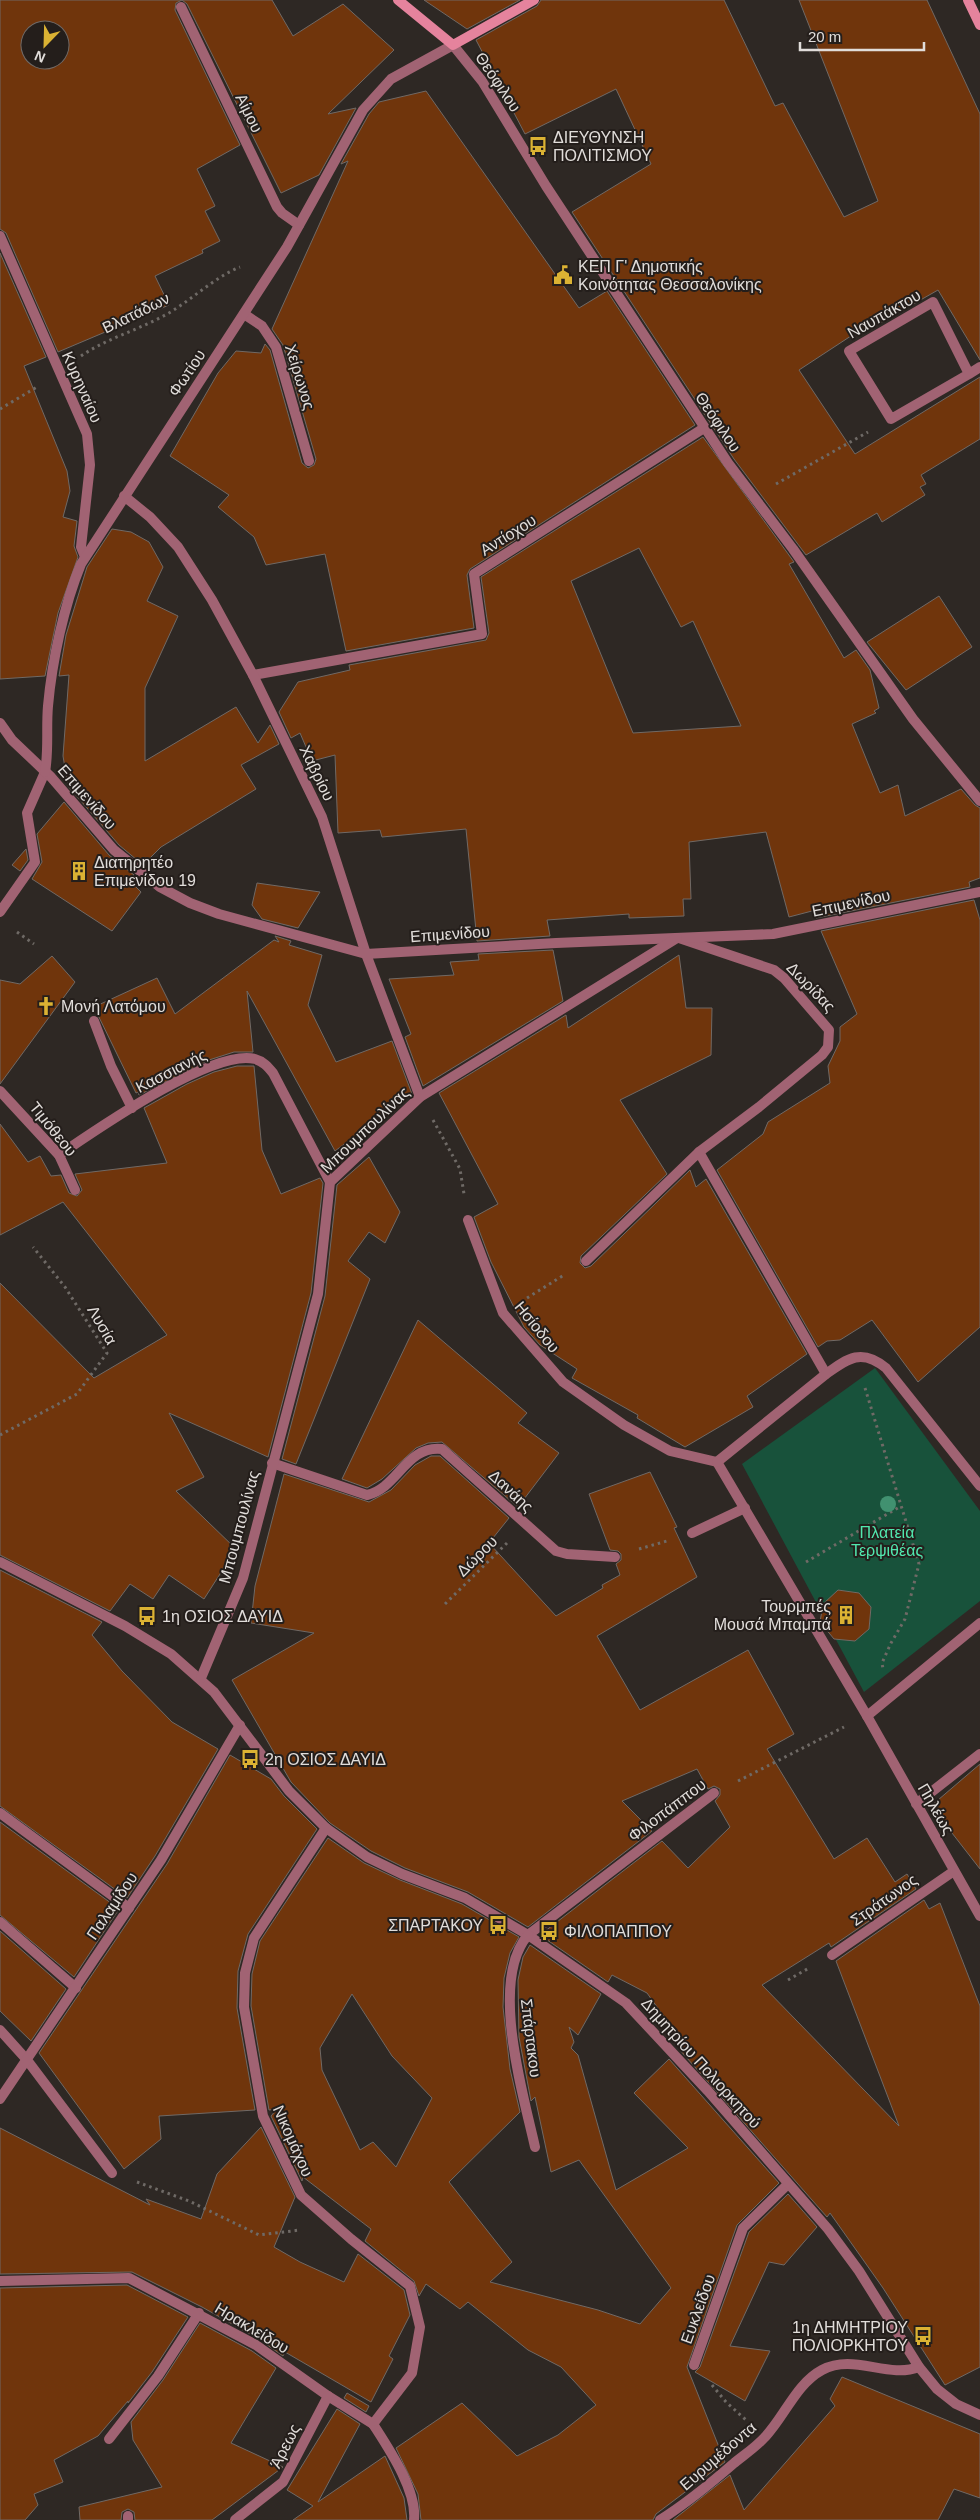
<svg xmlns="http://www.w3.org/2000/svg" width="980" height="2520" font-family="Helvetica,sans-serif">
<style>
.green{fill:#18523b}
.building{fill:#70350c;stroke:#706965;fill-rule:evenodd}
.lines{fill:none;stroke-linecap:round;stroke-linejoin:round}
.path{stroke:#6f6a66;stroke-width:3;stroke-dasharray:2.5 4;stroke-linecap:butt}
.service{stroke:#a16373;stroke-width:10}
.pedestrian{stroke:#a16373;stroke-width:10}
.minor{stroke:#a16373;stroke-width:10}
.secondary{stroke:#e5839d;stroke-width:10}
.tree{fill:#419170}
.labels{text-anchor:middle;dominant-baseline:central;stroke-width:4;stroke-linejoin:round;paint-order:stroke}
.street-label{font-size:16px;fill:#e1ddda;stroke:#241e1b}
.poi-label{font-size:16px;fill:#e1ddda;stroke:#241e1b;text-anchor:start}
.park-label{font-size:16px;fill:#51e7ae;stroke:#241e1b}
</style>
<rect width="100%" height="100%" fill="#2e2824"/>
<path class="green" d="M875,1368L980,1511V1601L864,1692L742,1464Z"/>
<g class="building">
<path d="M0,0H272L293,36L343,4L394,50L328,114L356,108L319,175L281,193L187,4L182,0L176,3L175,10L240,145L197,169L215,206L205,211L220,241L202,250L203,253L155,276L169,305L58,352L6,233L0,229ZM30,30H60V60H30Z"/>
<path d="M424,0H520L467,29Z"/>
<path d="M541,0H724L775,106L783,103L844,217L878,201L799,0H927L980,114V360L938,290L859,335L857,332L799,370L855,454L980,377V439L921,475L926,484L920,487L925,495L882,522L877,513L806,555L734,459L572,212L651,164L616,89L525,134L476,40L537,6Z"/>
<path d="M426,91L579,308L607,291L695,425L470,569L467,575L474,628L346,651L325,554L266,565L254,537L218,507L229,495L170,456L218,373L236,351L261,353L265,344L270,350L302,463L308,468L314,465L316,459L283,345L272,329L348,161L341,164L369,114L379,102Z"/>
<path d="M0,253L46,357L24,366L67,471L70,491L63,517L77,521L74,546L78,557L58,613L45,676L0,679Z"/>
<path d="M703,437L794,562L789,564L844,658L856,650L870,670L879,708L874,711L876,713L852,724L880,793L898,785L905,816L961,789L975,805L980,808V878L969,882L970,887L816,918L812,911L789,917L766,832L689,842L691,899H683L684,916L629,918V914L547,920L550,936L477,941L466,829L382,837L380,830L338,833L335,755L312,761L300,733L291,738L279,712L298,682L350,670L349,665L486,640L489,633L481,577ZM639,548L681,627L693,621L741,726L633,733L571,581Z"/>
<path d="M112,529L131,532L149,542L163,567L147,601L178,616L145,688V761L236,707L258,743L270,725L279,744L241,765L256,789L161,847L143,865L119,845L68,786L63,756L69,675L59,676L66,635L87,567Z"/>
<path d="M939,596L972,647L906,690L867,642Z"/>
<path d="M64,802L109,855L134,875L129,880L141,892L112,931L32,879L42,862L37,834Z"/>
<path d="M26,849L28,860L20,871L12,865Z"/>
<path d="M257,883L320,892L298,928L262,919L252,905Z"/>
<path d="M974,900L980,920V1327L918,1382L872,1320L840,1340L827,1341L818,1347L717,1170L763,1134L768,1122L830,1083L828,1066L840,1041V1027L857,1014L821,931Z"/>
<path d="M275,936L291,941L289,945L322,955L308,1005L336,1062L392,1041L412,1094L335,1151L247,991L253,1052H234L209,1060L139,1095L138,1092L136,1093L94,1007L157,978L175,1014L274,940L279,942Z"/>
<path d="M553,950L563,1001L423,1086L405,1037L411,1034L389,979L454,975L450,962L479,960L478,954Z"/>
<path d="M679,955L686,1008H712L711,1055L620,1100L667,1174L581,1256L580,1263L585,1268L591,1266L690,1170L696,1187L706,1179L807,1354L747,1396L753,1407L685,1447L637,1418L638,1415L572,1378L577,1369L540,1345L524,1327L491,1262L474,1217L498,1204L439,1093L566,1015L568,1028Z"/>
<path d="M52,956L75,982L0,1084V980L20,984Z"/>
<path d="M237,1066H254L262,1150L281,1194L320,1178L323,1183L311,1293L268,1457L169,1413L204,1477L176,1491L236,1549L204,1599L169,1575L153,1599L130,1584L110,1611L0,1555V1283L94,1378L167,1335L63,1202L0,1235V1124L28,1162L40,1156L51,1176L61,1175L69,1193L77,1196L82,1190L75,1174L167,1163L144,1108L187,1084L214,1072Z"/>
<path d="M369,1157L400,1212L385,1243L369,1232L348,1261L370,1279L296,1464L282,1459L325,1296L337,1185Z"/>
<path d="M418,1320L527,1413L518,1423L559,1453L518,1507L442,1442L428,1443L416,1448L382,1479L367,1488L342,1479Z"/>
<path d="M431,1456H440L509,1518L489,1543L556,1616L603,1588L602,1585L620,1575L616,1564L621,1560V1554L618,1551L610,1550L589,1494L650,1472L677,1527L674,1528L697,1577L597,1636L640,1710L748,1650L794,1734L767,1749L834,1859L867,1838L895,1882L907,1874L916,1889L831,1947L829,1943L762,1985L899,2126L836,1961L924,1900L929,1909L940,1903L980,2006V2367L945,2385L883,2288L830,2213L827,2217L679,2049L684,2045L647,1993L612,1975L608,1982L540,1935L662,1841L688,1868L730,1827L715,1801L720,1795V1789L714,1786L708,1789L697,1769L622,1801L652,1831L528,1927L468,1892L405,1868L371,1851L330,1823L291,1782L232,1680L314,1633L251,1623L255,1586L284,1474L369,1502L391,1490L415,1465Z"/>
<path d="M0,1570L102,1622L92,1635L122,1671L172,1722L218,1749L155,1856L127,1898L0,1806Z"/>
<path d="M838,1590L859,1593L871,1607L869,1629L855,1641L834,1639L820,1622L823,1604Z"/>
<path d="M230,1755L271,1779L284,1796L317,1829L248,1934L238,1971L237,2008L255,2110L159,2116L161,2139L124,2169L39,2053L167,1864Z"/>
<path d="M980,1764V1869L931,1806Z"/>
<path d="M0,1822L119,1909L74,1977L0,1915Z"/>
<path d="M328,1838L364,1863L400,1880L462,1904L519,1937L510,1953L504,1978L503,2007L510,2069L520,2112L449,2182L512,2262L490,2282L598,2310L640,2324L671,2288L579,2160L551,2172L535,2097L531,2101L519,2037L518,1980L523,1957L530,1945L601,1994L578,2035L569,2027L574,2042L571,2048L578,2055L616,2190L688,2148L634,2093L669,2059L779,2183L737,2225L687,2367L725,2462L656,2514L653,2520H421L418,2494L396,2448L462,2403L517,2456L558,2435L596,2405L561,2367L528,2350L468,2302L460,2309L426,2284L419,2296L414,2281L365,2241L371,2229L303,2177L302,2181L271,2116L277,2109L269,2110L251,2006L252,1974L260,1941ZM352,1994L392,2056L432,2098L396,2167L373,2142L360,2150L322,2070L320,2048Z"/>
<path d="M0,1931L66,1989L31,2041L0,2011Z"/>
<path d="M261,2127L295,2197L274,2247L300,2262L344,2282L358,2254L404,2290L410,2315L389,2356L393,2359L371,2402L285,2352L283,2356L259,2339L202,2307L132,2272L0,2274V2128L150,2205L146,2199L201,2219L217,2174Z"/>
<path d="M788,2194L817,2227L784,2265L769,2262L730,2346L770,2351L745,2401L695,2372L700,2367L749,2232Z"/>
<path d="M127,2285L188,2317L152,2372L128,2403V2401L98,2436L54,2460L63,2482L34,2494L38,2505L25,2520H0V2288Z"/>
<path d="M200,2323L252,2351L276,2368L231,2443L283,2467L212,2520H135L134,2512L128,2509L122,2512L121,2520H80L79,2507L162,2487L133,2440L131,2422L163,2380Z"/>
<path d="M842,2377L980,2434V2498L954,2489L938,2520H673L730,2475L744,2510L835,2406L830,2399Z"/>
<path d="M347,2393L369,2406L366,2412L344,2398Z"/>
<path d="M337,2409L360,2424L318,2502L385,2456L404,2498L407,2520H293L313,2506L287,2490Z"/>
</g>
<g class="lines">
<g class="path">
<path d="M81,356C107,338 139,330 167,314C192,300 213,278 240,267"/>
<path d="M0,409L37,387"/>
<path d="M776,484L868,432"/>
<path d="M17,932L34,944"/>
<path d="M433,1120L460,1169L464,1194"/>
<path d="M527,1298L564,1275"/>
<path d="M865,1388L919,1564L905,1619L891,1643L882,1663L883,1669"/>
<path d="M0,1435L77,1394L107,1353L65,1287L33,1247"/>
<path d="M639,1549L667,1541"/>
<path d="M806,1562L901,1506"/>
<path d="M445,1604L507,1543"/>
<path d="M738,1781L844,1727"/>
<path d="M788,1980L809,1968"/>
<path d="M137,2182L189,2201L259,2235L300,2230"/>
<path d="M712,2385L726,2402L746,2420"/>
</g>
<g class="service">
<path d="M181,7L277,207L282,213L299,225"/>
<path d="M244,314L262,326L276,347L309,461"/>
<path d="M253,675L482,634L474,574L704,428"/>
<path d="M679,938L774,970L784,978L829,1030L828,1047L822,1055L759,1107L699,1152"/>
<path d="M94,1021L111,1066L132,1108"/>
<path d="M0,1091L59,1155L75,1190"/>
<path d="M59,1155C96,1130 213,1048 255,1059C263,1061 268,1067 273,1073L330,1182"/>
<path d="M272,1463L367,1495C398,1488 406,1445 442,1449L556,1551L567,1554L615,1557"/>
<path d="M528,1935L714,1793"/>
<path d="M0,2030L27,2060L112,2173"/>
<path d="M694,2365L743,2228L788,2184"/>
<path d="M109,2439L158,2376L199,2313"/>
</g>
<g class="pedestrian">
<path d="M969,374L933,302L849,351L891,419L969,374L980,367"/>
<path d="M0,912L35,862L27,813L45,772"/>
<path d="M692,1533L745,1508"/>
<path d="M916,1804L980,1754"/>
<path d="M832,1955L954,1871"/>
<path d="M373,2424C389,2449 417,2490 414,2520"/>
</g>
<g class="minor">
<path d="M0,236L87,434L90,465L81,547L85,557"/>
<path d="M124,496L150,517L178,547L212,600L253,675L322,817L366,954L420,1097"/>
<path d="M0,723L12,740L51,777L114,850L160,887L190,903L219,914L366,954L556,943L773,934L980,892"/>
<path d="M45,772C49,750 46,728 48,706C52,661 64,605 81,564L287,247L363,110L391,79L453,45L482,81L546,186L728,463L793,549L913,719L980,801"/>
<path d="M468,1220L503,1313L563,1382L624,1425L670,1451L717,1462"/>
<path d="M586,1261L699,1152L826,1374"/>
<path d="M717,1462L867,1716L980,1916"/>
<path d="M717,1462L826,1374C848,1358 862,1348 886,1368L980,1486"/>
<path d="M0,1562L125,1626L171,1654L214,1692L289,1791L326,1828L367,1857L402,1874L465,1898L528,1935L626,2003L708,2091L828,2229L859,2271L919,2367L937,2389L956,2404L980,2415"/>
<path d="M201,1678L243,1578L318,1294L330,1182L420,1097L677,938"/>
<path d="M867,1716L980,1623"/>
<path d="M0,1813L129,1908"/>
<path d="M0,1922L76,1988"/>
<path d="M528,1935C489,1980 523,2093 535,2147"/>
<path d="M0,2099L161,1860L240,1725"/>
<path d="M0,2281L129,2278L256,2345L328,2396L373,2424L412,2373L420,2327L410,2286L351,2239L301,2195L263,2116L244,2007L245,1973L254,1938L326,1828"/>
<path d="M128,2516V2520"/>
<path d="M235,2520L283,2482L328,2396"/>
<path d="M660,2520C687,2503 710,2484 733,2464C744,2455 756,2447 765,2437C785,2416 796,2384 822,2370C854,2353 887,2379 919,2367"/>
</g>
<g class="secondary">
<path d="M398,0L453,45L534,0"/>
<path d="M968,0L980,25"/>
</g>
</g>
<circle class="tree" cx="888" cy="1504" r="8"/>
<defs>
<g id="bus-bare" transform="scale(1.5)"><path d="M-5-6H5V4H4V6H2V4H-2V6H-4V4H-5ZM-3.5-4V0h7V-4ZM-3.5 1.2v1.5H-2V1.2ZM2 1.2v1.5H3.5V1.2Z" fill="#dbb233" stroke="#241e1b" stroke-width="2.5" paint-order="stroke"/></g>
<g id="civic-bare" transform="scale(1.5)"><path d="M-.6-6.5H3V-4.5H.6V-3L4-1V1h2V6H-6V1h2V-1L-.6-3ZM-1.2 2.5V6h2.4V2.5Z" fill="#dbb233" stroke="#241e1b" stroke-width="2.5" paint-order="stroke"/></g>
<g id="building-bare" transform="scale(1.5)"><path d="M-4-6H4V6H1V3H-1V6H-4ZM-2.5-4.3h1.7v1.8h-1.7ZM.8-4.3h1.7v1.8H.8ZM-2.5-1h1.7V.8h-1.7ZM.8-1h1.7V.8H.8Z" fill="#dbb233" stroke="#241e1b" stroke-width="2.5" paint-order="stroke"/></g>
<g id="church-bare" transform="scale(1.5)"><path d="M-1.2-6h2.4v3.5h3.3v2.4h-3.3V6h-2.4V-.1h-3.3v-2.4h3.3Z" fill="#dbb233" stroke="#241e1b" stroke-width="2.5" paint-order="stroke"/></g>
</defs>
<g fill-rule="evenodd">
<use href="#bus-bare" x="538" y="146"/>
<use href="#civic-bare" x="563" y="275"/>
<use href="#building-bare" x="79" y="871"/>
<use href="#church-bare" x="46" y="1006"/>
<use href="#building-bare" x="846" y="1615"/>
<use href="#bus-bare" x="147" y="1616"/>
<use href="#bus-bare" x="250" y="1759"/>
<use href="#bus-bare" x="498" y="1925"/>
<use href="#bus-bare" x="549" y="1931"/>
<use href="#bus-bare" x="923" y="2336"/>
</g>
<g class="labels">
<g class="street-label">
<text transform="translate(498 82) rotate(56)">Θεόφιλου</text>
<text transform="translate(249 113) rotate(64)">Αίμου</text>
<text transform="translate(136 313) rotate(-26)">Βλατάδων</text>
<text transform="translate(884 314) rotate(-30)">Ναυπάκτου</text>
<text transform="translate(187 373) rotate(-56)">Φωτίου</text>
<text transform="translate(300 377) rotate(73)">Χείρωνος</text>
<text transform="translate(82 387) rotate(66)">Κυρηναίου</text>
<text transform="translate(718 422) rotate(56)">Θεόφιλου</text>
<text transform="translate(508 535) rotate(-32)">Αντίοχου</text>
<text transform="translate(317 773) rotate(64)">Χαβρίου</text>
<text transform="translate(87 797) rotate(49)">Επιμενίδου</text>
<text transform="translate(851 903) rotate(-12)">Επιμενίδου</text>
<text transform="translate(450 934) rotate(-4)">Επιμενίδου</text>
<text transform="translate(811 987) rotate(46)">Δωρίδας</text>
<text transform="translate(171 1071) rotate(-27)">Κασσιανής</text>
<text transform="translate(53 1129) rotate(51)">Τιμόθεου</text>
<text transform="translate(365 1130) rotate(-44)">Μπουμπουλίνας</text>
<text transform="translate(102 1325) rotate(60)">Λυσία</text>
<text transform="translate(537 1327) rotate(51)">Ησίοδου</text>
<text transform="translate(511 1491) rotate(43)">Δανάης</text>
<text transform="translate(239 1527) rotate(-75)">Μπουμπουλίνας</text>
<text transform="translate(477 1556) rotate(-45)">Δώρου</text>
<text transform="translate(936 1809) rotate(60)">Πηλέως</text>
<text transform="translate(667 1810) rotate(-37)">Φιλοπάππου</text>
<text transform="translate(884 1900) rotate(-35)">Στράτωνος</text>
<text transform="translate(112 1906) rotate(-56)">Παλαμίδου</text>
<text transform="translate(531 2038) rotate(83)">Σπάρτακου</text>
<text transform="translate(701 2063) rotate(48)">Δημητρίου Πολιορκητού</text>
<text transform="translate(293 2141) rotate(66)">Νικομάχου</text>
<text transform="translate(698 2309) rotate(-70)">Ευκλείδου</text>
<text transform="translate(252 2328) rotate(31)">Ηρακλείδου</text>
<text transform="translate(285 2446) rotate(-63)">Άρεως</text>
<text transform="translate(718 2456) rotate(-41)">Ευρυμέδοντα</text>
</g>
<g class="poi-label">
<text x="553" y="137">ΔΙΕΥΘΥΝΣΗ<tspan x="553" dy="18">ΠΟΛΙΤΙΣΜΟΥ</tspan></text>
<text x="578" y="266">ΚΕΠ Γ' Δημοτικής<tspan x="578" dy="18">Κοινότητας Θεσσαλονίκης</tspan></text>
<text x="94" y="862">Διατηρητέο<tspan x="94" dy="18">Επιμενίδου 19</tspan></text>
<text x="61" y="1006">Μονή Λατόμου</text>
<text x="831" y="1606" text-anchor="end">Τουρμπές<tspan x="831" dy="18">Μουσά Μπαμπά</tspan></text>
<text x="162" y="1616">1η ΟΣΙΟΣ ΔΑΥΙΔ</text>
<text x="265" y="1759">2η ΟΣΙΟΣ ΔΑΥΙΔ</text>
<text x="483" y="1925" text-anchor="end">ΣΠΑΡΤΑΚΟΥ</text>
<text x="564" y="1931">ΦΙΛΟΠΑΠΠΟΥ</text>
<text x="908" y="2327" text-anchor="end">1η ΔΗΜΗΤΡΙΟΥ<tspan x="908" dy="18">ΠΟΛΙΟΡΚΗΤΟΥ</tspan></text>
</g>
<g class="park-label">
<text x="887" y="1532">Πλατεία<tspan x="887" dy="18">Τερψιθέας</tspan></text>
</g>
</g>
<g transform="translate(45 45) rotate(203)"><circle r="24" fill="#241e1b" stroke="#706a67"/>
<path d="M0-4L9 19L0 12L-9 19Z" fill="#dbb233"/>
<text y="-8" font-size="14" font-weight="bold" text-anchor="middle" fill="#e1ddda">N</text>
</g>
<path d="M800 42v8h124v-8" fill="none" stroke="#e1ddda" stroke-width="2.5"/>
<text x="808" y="42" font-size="15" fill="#e1ddda" stroke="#241e1b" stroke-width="4" paint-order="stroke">20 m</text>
</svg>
